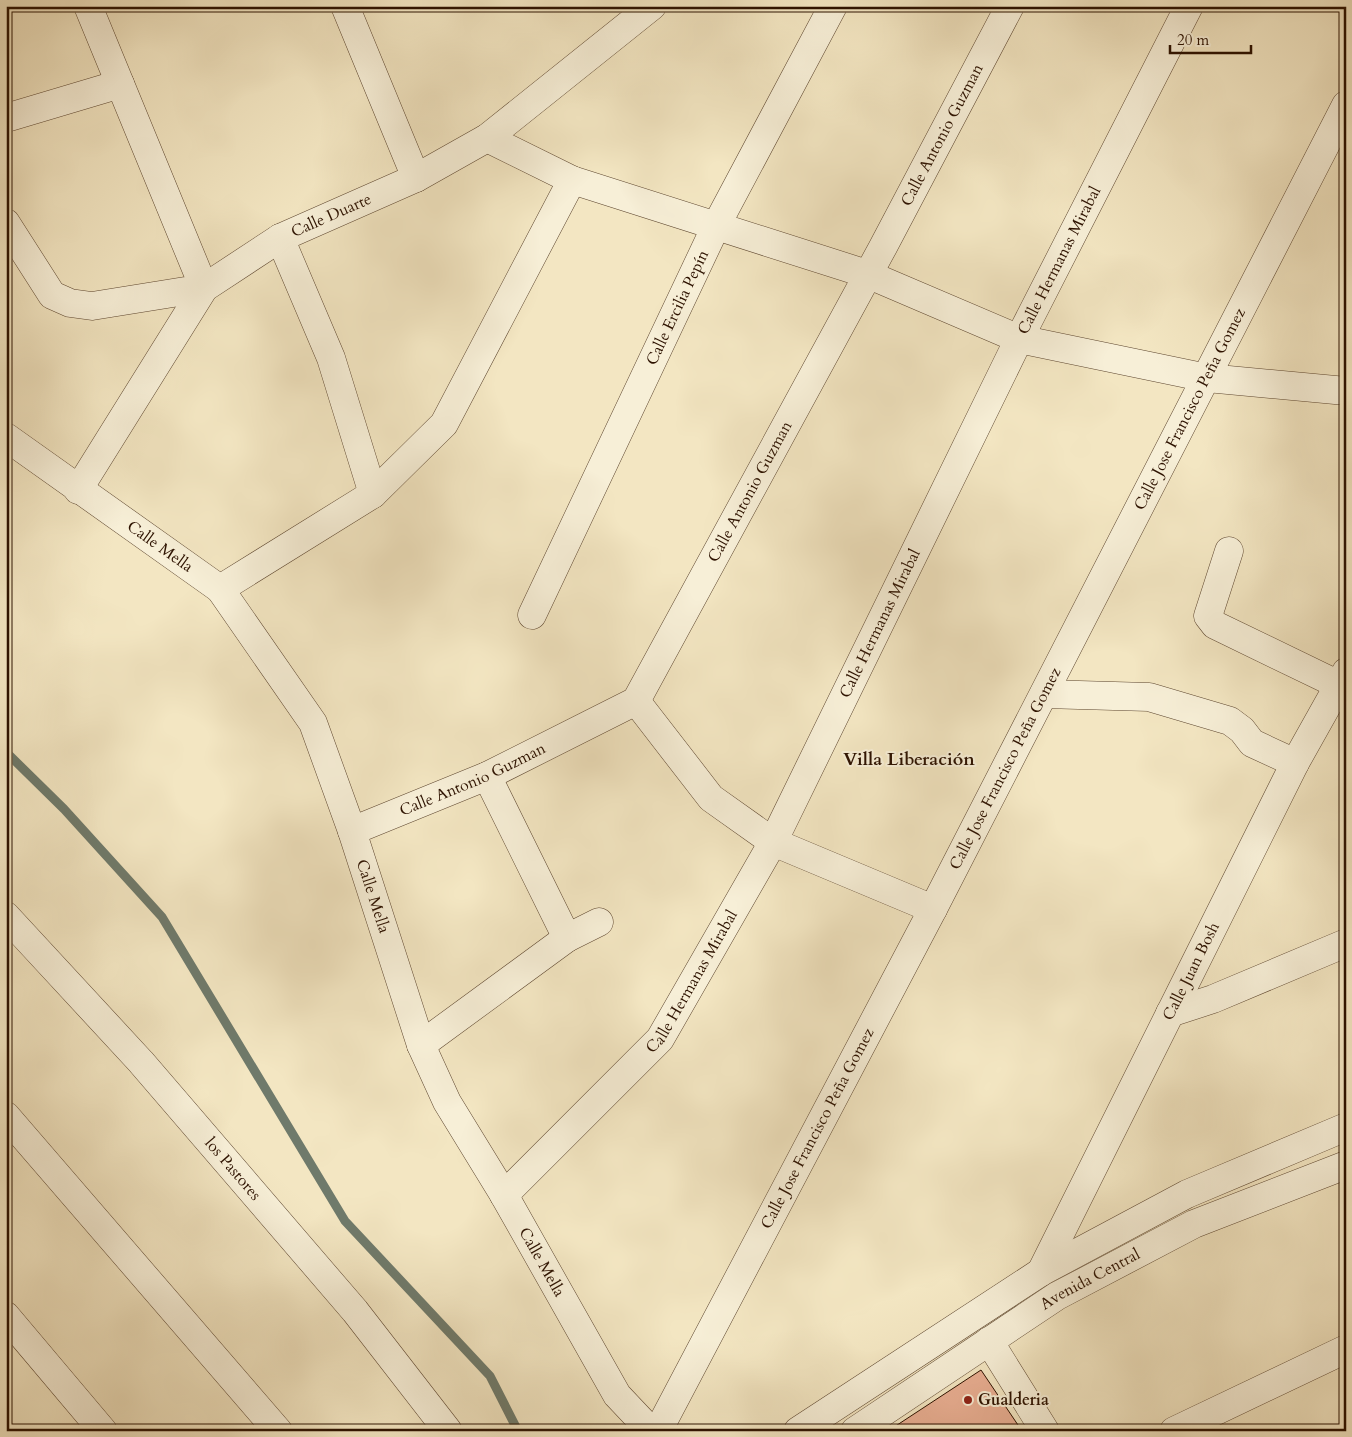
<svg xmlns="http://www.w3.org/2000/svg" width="1352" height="1437" font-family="Cardo,serif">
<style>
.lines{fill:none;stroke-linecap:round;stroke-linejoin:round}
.stream{stroke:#6f7a6b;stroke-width:9}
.building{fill:#e8ae92;stroke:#2d1200}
.street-casing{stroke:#5e4730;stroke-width:29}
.street{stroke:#f7efd7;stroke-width:28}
.poi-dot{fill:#8f2418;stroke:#f7efd7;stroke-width:2}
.labels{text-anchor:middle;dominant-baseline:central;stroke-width:4;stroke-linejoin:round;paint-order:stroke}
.street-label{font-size:16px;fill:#2d1200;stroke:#f7efd7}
.poi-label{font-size:16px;font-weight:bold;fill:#2d1200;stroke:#f7efd7;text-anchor:start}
.neighbourhood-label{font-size:18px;font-weight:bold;fill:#2d1200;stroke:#f7efd7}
</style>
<rect width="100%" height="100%" fill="#f3e6c2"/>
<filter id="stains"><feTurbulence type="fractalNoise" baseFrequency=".004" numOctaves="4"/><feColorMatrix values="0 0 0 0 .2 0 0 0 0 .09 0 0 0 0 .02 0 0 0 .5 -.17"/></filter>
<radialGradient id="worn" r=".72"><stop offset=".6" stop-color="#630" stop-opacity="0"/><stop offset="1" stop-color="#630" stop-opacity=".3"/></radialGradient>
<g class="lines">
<path class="stream" d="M6,752L64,809L162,917L345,1221L490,1376L518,1431"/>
</g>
<path class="building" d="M981,1370L1022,1431H888Z"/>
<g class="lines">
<g class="street-casing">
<g id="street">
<path d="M345,6L416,178"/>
<path d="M6,118L120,84"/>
<path d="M487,138L572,180L867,274L1019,339L1207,378L1346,391"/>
<path d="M6,223L52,295L70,303L92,306L204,288L88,6"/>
<path d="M280,238L331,358L373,494"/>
<path id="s1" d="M6,437L220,589L313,723L352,831L421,1045L447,1102L504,1195L617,1395L651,1431"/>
<path id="s2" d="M78,490L204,288L280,238L416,178L487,138L652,6"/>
<path d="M1229,551L1208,616L1215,625L1339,685"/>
<path d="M220,589L373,494L444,424L572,180"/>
<path id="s3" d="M532,615L716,226L833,6"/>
<path d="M1044,694L1149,697L1230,721L1242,730L1252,743L1295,763"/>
<path d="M636,701L711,798L773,842L933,909"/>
<path d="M487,776L567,938"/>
<path id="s4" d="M352,831L487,776L636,701L883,247L1010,6"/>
<path id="s5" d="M6,916L141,1062L355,1311L448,1431"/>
<path d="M1170,1013L1213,999L1346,943"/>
<path d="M421,1045L567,938L599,922"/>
<path d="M6,1116L278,1431"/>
<path id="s6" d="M504,1195L660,1039L773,842L1019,339L1189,6"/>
<path id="s7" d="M1041,1272L1295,763L1346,672"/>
<path d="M6,1316L103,1431"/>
<path d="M989,1341L1045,1431"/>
<path id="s8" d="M658,1431L933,909L1346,105"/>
<path d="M798,1431L1041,1272L1187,1194L1346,1127"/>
<path id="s9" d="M855,1431L1057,1296L1194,1224L1346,1165"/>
<path d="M1174,1431L1346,1349"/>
</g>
</g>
<use href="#street" class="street"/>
</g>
<circle class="poi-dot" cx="968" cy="1400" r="5"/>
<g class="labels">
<g class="street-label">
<text stroke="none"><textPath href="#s4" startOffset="956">Calle Antonio Guzman</textPath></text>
<text stroke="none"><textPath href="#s2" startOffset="385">Calle Duarte</textPath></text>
<text stroke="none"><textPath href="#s6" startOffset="1096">Calle Hermanas Mirabal</textPath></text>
<text stroke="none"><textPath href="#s3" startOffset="340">Calle Ercilia Pepín</textPath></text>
<text stroke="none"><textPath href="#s8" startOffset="1152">Calle Jose Francisco Peña Gomez</textPath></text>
<text stroke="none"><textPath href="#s4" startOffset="551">Calle Antonio Guzman</textPath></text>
<text stroke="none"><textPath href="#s1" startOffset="189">Calle Mella</textPath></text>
<text stroke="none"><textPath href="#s6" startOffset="691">Calle Hermanas Mirabal</textPath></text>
<text stroke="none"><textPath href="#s8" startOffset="748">Calle Jose Francisco Peña Gomez</textPath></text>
<text stroke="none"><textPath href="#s4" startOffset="131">Calle Antonio Guzman</textPath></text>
<text stroke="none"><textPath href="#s1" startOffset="609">Calle Mella</textPath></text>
<text stroke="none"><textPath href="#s7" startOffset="336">Calle Juan Bosh</textPath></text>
<text stroke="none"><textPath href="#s6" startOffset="286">Calle Hermanas Mirabal</textPath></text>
<text stroke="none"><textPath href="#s8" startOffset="342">Calle Jose Francisco Peña Gomez</textPath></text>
<text stroke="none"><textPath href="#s5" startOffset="340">los Pastores</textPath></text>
<text stroke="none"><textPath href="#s1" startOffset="1014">Calle Mella</textPath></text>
<text stroke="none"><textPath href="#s9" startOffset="280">Avenida Central</textPath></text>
</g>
<g class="poi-label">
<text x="978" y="1400">Gualderia</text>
</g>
<g class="neighbourhood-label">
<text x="909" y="759">Villa Liberación</text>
</g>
</g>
<rect width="1352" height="1437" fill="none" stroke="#f3e6c2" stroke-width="25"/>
<rect x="8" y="8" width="1337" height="1422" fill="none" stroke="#2d1200" stroke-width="2.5"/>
<rect x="12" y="12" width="1327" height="1412" fill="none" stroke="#2d1200"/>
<path d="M1170 45v8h81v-8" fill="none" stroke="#2d1200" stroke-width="2.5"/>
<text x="1177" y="45" font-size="15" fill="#2d1200" stroke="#f7efd7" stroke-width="4" paint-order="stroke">20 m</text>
<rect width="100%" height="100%" filter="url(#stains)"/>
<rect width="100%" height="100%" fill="url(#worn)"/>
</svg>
